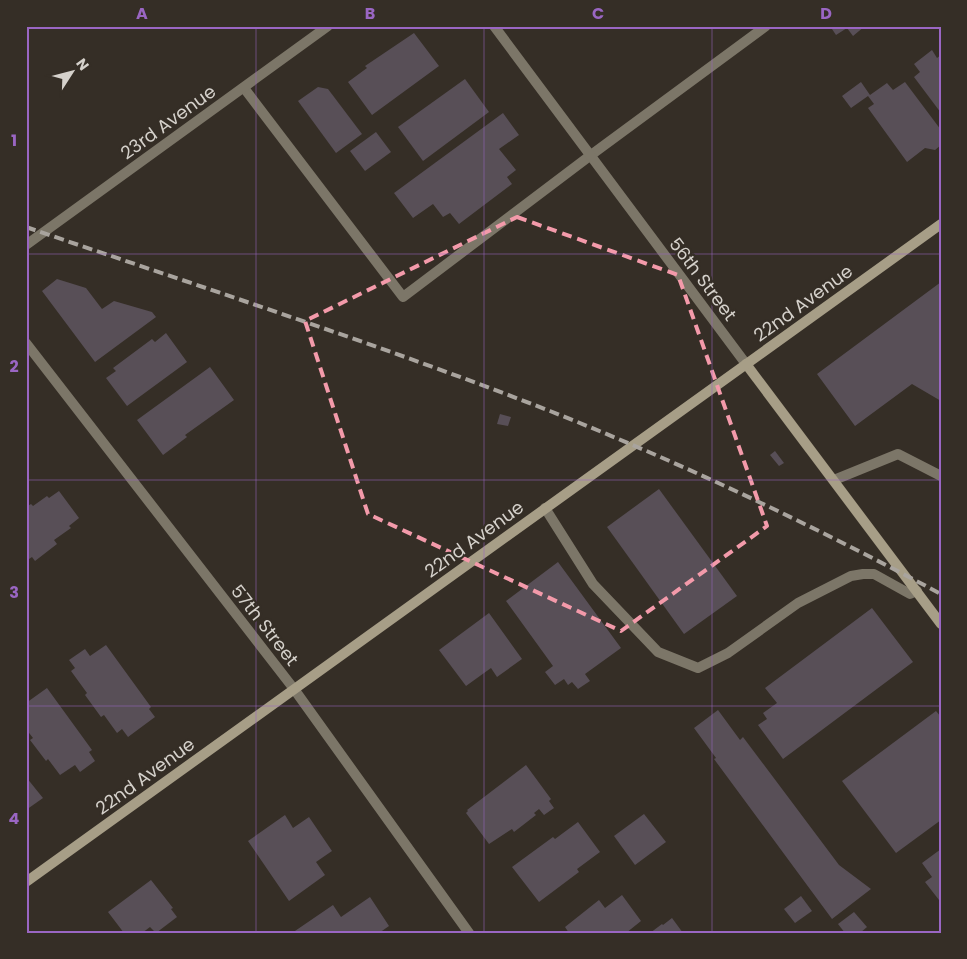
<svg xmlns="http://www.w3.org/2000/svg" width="967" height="959" font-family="Poppins,sans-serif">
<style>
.building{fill:#584f57}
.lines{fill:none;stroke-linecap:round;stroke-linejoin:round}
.lane{stroke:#7c7668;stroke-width:10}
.street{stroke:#7c7668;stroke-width:10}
.secondary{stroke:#a79e87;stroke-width:10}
.rail{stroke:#a9a49e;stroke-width:4;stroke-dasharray:10 5;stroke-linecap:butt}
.marked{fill:none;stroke:#f39aaa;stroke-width:4;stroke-dasharray:10 6;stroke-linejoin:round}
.grid{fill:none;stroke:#9a66c3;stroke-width:1;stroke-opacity:0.55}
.labels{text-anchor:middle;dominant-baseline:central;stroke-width:4.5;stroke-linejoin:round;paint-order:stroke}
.street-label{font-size:18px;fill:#d5d1cb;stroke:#352e26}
.neatline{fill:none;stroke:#9a66c3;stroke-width:2}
.grid-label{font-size:16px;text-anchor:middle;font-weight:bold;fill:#9a66c3}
</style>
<rect width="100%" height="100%" fill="#352e26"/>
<g class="building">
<path d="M830,26H865L853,36L847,28L836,35Z"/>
<path d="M414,33L439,66L372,115L348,82L367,68L365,66Z"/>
<path d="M932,50L937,58L941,55V113L914,77L920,72L914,64Z"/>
<path d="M465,79L489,112L423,161L398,127Z"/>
<path d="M861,82L870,95L887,83L893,90L905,82L941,130V145L935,150L925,148L907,162L868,108L874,104L868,96L851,108L842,96Z"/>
<path d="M318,87L328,89L362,134L336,153L298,101Z"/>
<path d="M503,113L519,135L499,149L516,170L507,177L512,184L459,224L450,213L443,217L433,204L413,218L394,193Z"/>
<path d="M376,132L391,152L365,171L350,151Z"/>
<path d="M57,279L86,288L102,309L114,301L152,312L156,317L95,362L42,291Z"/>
<path d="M941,282V401L912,384L855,426L817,374Z"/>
<path d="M166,333L187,362L127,406L106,378L116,371L113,368L152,339L155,342Z"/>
<path d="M210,367L234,400L185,435L187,437L163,455L137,420Z"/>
<path d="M500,414L511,417L508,426L497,424Z"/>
<path d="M775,451L784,463L779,466L770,455Z"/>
<path d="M659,489L737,596L684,634L607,527Z"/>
<path d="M59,491L79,518L69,526L71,528L54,540L57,544L35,561L32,557L26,561V507L31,504L33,506L47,496L49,498Z"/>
<path d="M558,562L621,648L585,674L590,681L578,689L572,682L568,685L564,679L555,685L545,672L553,666L506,601Z"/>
<path d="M872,608L913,662L783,759L758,725L767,719L763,713L777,703L765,688Z"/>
<path d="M489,613L522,659L497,677L491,668L466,686L439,650Z"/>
<path d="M106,645L151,707L149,709L155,717L128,737L122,729L117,733L104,715L101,717L85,695L87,693L71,671L75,668L69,660L85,649L90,656Z"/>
<path d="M47,688L92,750L89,752L95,761L80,772L75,765L60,775L48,759L46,761L30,740L33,738L26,729V703Z"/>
<path d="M718,710L740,740L743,737L839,865L871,889L832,919L714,759L716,758L694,728Z"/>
<path d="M936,711L941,717V820L896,853L842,781Z"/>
<path d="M526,765L551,799L549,801L554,808L544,815L539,809L534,813L536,815L514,832L512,829L489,844L466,813L468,811L467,810Z"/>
<path d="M26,777L43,798L26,810Z"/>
<path d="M644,814L666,842L635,865L614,836Z"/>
<path d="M285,815L293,828L309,817L332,851L316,862L325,875L289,901L248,841Z"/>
<path d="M578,822L600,852L577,869L579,872L539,902L512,867L553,837L555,839Z"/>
<path d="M941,849V899L939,900L925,882L932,877L922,863Z"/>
<path d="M151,880L173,908L171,909L177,917L156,933L150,927L142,933H124L108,912Z"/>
<path d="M622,895L641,921L626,933H569L565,927L599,900L605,908Z"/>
<path d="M801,896L812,911L795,923L784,909Z"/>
<path d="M370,897L389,926L379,933H292L333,905L341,917Z"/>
<path d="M854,912L867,927L860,933H845L838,924Z"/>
<path d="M672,918L683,933H650L662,924L663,925Z"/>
</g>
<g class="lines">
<g class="lane">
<path d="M244,88L403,297L591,155L766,26"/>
<path d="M834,480L898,454L941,476"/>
<path d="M545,508L593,584L658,652L698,668L728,653L798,603L851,576L863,574H874L910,594L917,591"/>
</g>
<g class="street">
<path d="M494,26L746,364"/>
<path d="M26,245L328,26"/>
<path d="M26,343L294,689L469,933"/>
</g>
<g class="secondary">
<path d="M746,364L941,624"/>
<path d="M26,882L941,224"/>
</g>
<path class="rail" d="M26,227C201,287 378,344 550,411C684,464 814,526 941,594"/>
</g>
<path class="marked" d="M517,217L678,275L767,526L621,631L368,514L305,321Z"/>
<path class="grid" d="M256,26V933M484,26V933M712,26V933M26,254H941M26,480H941M26,706H941"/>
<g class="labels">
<g class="street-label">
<text transform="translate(168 122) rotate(-36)">23rd Avenue</text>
<text transform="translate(703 279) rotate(53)">56th Street</text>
<text transform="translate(803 303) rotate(-36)">22nd Avenue</text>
<text transform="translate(474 539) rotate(-36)">22nd Avenue</text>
<text transform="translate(265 625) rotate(52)">57th Street</text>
<text transform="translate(145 776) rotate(-36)">22nd Avenue</text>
</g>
</g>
<rect width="967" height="959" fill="none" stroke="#352e26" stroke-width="55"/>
<g transform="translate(72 72) rotate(54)" stroke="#352e26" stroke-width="4" paint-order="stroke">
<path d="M0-4L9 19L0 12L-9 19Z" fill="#d5d1cb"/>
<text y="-8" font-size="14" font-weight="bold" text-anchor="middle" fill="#d5d1cb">N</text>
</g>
<rect x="28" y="28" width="912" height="904" class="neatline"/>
<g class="grid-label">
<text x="142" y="19">A</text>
<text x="370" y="19">B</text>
<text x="598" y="19">C</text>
<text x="826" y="19">D</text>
<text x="14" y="146">1</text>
<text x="14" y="372">2</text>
<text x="14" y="598">3</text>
<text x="14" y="824">4</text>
</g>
</svg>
